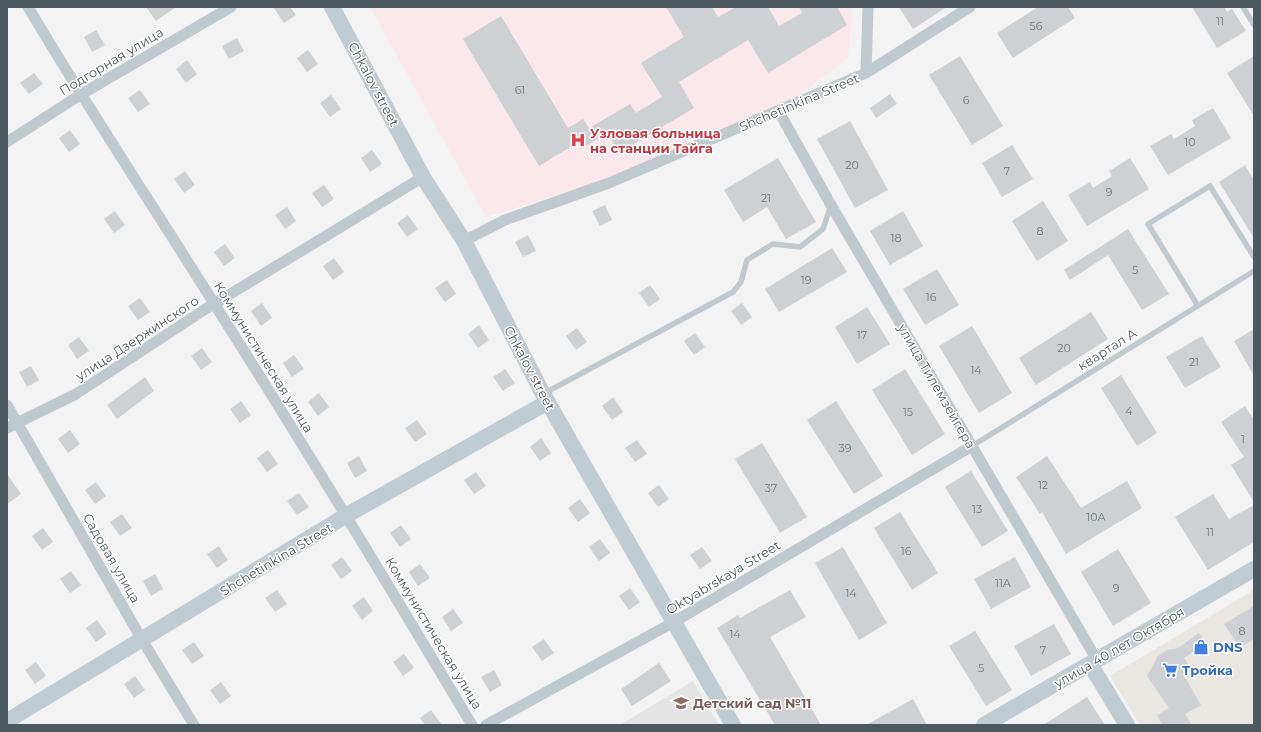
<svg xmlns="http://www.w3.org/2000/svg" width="1261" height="732" font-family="Montserrat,sans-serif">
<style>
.commercial{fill:#eae6e1}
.education{fill:#e5e4e4}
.medical{fill:#fae8ea}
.building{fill:#cdd1d4}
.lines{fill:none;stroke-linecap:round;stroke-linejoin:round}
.lane{stroke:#c0c9cd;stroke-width:5.5}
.street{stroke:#c0c9cd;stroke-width:11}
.secondary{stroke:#c1ccd2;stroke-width:16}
.labels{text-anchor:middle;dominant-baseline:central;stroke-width:3;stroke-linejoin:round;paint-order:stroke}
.number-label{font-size:11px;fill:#6c777c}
.street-label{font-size:13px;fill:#4c595e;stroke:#fff}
.health-label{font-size:13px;font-weight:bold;fill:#be3a42;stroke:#fff;text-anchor:start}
.shop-label{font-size:13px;font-weight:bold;fill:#366cbe;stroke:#fff;text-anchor:start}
.education-label{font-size:13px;font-weight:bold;fill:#785e54;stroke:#fff;text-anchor:start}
</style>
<rect width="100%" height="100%" fill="#f4f3f3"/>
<path class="commercial" d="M1254,590V723L1251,725H1140L1110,676Z"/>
<path class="education" d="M693,681L719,725H620Z"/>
<path class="medical" d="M370,7H852L848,58L777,112L647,167L486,217Z"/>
<g class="building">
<path d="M146,7H176L156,21Z"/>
<path d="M273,7H290L296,15L284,23Z"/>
<path d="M666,7H712L718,17L736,7H768L779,26L802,13L799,7H837L847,25L768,73L748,40L679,82L694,108L619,153L607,133L581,149L577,143L539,166L463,39L501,16L568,128L583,119L589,128L630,104L636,113L662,97L641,63L684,37Z"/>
<path d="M899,7H947L913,29Z"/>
<path d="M1038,7H1068L1075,18L1013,58L997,33Z"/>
<path d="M1192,7H1224L1227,12L1232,9L1246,31L1217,48Z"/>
<path d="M96,30L105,45L92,52L84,37Z"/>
<path d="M237,38L244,51L229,59L222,46Z"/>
<path d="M308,50L318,64L307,72L297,58Z"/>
<path d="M960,56L1003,126L972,145L929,75Z"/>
<path d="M1254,56V116L1227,73Z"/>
<path d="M187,60L197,74L186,83L176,69Z"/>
<path d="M34,73L43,84L29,94L20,83Z"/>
<path d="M140,90L150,104L138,112L128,98Z"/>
<path d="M890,94L897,104L876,118L870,108Z"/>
<path d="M331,95L341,109L330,117L320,103Z"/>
<path d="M1213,108L1231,138L1168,175L1150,146L1171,134L1174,139L1195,126L1192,120Z"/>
<path d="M850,121L888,190L855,208L817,139Z"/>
<path d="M70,130L80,144L69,152L59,138Z"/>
<path d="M1012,145L1033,179L1002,197L982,163Z"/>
<path d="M372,150L382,164L370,172L361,158Z"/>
<path d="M778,158L816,222L786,239L767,207L743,222L724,190Z"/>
<path d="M1130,158L1149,189L1087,226L1068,195L1090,182L1093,188L1112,176L1109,171Z"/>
<path d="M1245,165L1254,180V238L1219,182Z"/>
<path d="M185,171L195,185L184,193L174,179Z"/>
<path d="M324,185L334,199L322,207L312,193Z"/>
<path d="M1043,201L1068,241L1037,261L1012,221Z"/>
<path d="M605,205L612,220L600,226L592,211Z"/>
<path d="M287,207L296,221L285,229L275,215Z"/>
<path d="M115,211L125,225L114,233L104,219Z"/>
<path d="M903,211L923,246L890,265L870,231Z"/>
<path d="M408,215L418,229L407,237L397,223Z"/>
<path d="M1128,229L1169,294L1142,310L1108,255L1070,280L1064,270Z"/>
<path d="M528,235L536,251L523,257L515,242Z"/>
<path d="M225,244L235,258L224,266L214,252Z"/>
<path d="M832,248L847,272L779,312L765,289Z"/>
<path d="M334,258L344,272L333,280L323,266Z"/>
<path d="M937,269L959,305L925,325L903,289Z"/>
<path d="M447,280L456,294L445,302L435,288Z"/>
<path d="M650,285L660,299L649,307L639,293Z"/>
<path d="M140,298L150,312L138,320L128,306Z"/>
<path d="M262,303L272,318L261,326L251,311Z"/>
<path d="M742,303L752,317L741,325L731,311Z"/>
<path d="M867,307L890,344L857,364L835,327Z"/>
<path d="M1091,312L1108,339L1036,385L1019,358Z"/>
<path d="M479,325L489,340L478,348L468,334Z"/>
<path d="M972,326L1012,393L979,413L939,346Z"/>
<path d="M577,328L587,342L576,350L566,336Z"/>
<path d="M1254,329V376L1234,341Z"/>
<path d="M695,333L705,347L694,355L684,341Z"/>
<path d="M1202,336L1221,367L1185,388L1166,357Z"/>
<path d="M79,337L89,351L77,359L68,345Z"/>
<path d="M202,348L212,362L201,370L191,356Z"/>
<path d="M294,355L304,369L292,377L283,363Z"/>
<path d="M31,366L39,380L27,387L19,372Z"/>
<path d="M505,369L515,383L503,391L493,377Z"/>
<path d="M905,369L945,434L912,455L872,390Z"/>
<path d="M1121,375L1157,433L1137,446L1101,388Z"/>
<path d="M145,377L154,391L117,419L107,405Z"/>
<path d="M319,393L329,407L318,416L308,402Z"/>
<path d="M613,397L623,412L612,420L602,406Z"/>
<path d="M241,401L251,415L240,423L230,409Z"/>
<path d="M836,401L883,476L854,494L807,420Z"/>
<path d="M1245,406L1254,420V502L1231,465L1244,457L1221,422Z"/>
<path d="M417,420L427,434L415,442L405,428Z"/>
<path d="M70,430L80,444L68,453L58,439Z"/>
<path d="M541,438L551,453L540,461L530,447Z"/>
<path d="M637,440L647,454L635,462L625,448Z"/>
<path d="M762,443L807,517L780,533L735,459Z"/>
<path d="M268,450L278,464L267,472L257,458Z"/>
<path d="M359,456L367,471L355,478L347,463Z"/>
<path d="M1047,456L1081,508L1127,481L1142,508L1066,554L1042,512L1040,514L1016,477Z"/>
<path d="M971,471L1008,531L982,547L945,487Z"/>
<path d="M476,472L486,486L474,494L464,480Z"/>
<path d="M7,474L21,494L7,504Z"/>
<path d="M96,482L106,496L95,504L85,490Z"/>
<path d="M659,485L669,499L658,507L648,493Z"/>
<path d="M299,493L309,507L297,515L287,501Z"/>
<path d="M1213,494L1229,519L1254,505V542L1208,570L1175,517Z"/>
<path d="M580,499L590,513L578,522L568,508Z"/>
<path d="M900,512L938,573L912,590L874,528Z"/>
<path d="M122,514L132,528L120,536L110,522Z"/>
<path d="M401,525L411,539L400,547L390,533Z"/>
<path d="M43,528L53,542L42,550L32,536Z"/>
<path d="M600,539L610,553L599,561L589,547Z"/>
<path d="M219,546L228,560L217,568L207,554Z"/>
<path d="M702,547L712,561L700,569L690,555Z"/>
<path d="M843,547L887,623L859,640L815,563Z"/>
<path d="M1118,549L1151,603L1113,626L1081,572Z"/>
<path d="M342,557L352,571L341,579L331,565Z"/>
<path d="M1015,557L1031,587L991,609L974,579Z"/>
<path d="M420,564L430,578L418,586L409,572Z"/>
<path d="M71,571L81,585L70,593L60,579Z"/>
<path d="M155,574L163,589L151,596L143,581Z"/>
<path d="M630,588L640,602L629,610L619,596Z"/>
<path d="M277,590L287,604L275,612L265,598Z"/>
<path d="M790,590L806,617L770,637L821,725H775L717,628L738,615L740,618Z"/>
<path d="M364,597L373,611L362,620L352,606Z"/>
<path d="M1254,606V639L1240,648L1224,624Z"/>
<path d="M453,609L463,623L451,631L442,617Z"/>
<path d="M97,620L107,634L96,642L86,628Z"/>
<path d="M1054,624L1071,654L1031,676L1014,646Z"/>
<path d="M975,631L1012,690L986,706L949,646Z"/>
<path d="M1199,633L1206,643L1184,658L1191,669L1183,674L1201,705L1185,714L1192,725H1162L1157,715L1169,708L1147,676L1158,656L1167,650L1178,648Z"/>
<path d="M544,639L554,653L542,661L532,647Z"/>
<path d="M194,642L204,656L192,664L182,650Z"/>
<path d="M404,654L414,668L403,676L393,662Z"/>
<path d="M36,662L46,676L35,684L25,670Z"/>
<path d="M659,663L671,681L632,706L621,689Z"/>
<path d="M494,670L502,685L490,692L481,677Z"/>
<path d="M135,676L145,690L134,698L124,684Z"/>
<path d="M221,682L231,696L220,704L210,690Z"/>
<path d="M1087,697L1105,725H1043Z"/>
<path d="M913,699L927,725H866Z"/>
<path d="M431,710L442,725H425L420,718Z"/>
</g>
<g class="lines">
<g class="lane">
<path d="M1243,7L1254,25"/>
<path d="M1198,306L1148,224L1210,186L1254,257"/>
<path d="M543,394L733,292L741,282L747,260L773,244L800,247L823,229L831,205"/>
<path d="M972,446L1254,271"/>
</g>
<g class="street">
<path d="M28,7C88,108 153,206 215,305C303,444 388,584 472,725"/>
<path d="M866,73L868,7"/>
<path d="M779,112L831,205L1097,660"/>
<path d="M7,142L80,95L231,7"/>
<path d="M464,241L505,220L609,183L866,73L970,7"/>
<path d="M7,405L141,638L194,725"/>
<path d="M7,428L76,394L204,310L423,177"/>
<path d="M486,725L674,622L972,446"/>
</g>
<g class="secondary">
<path d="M332,7L423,177L464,241L543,394L733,725"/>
<path d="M1090,664L1127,725"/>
<path d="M7,721L347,515L548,402"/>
<path d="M984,725L1254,569"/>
</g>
</g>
<defs>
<g id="hospital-bare" transform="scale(1.2)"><path d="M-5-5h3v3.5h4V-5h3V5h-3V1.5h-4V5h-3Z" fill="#e0444e" stroke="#fff" stroke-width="2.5" paint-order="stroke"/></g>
<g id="shop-bare" transform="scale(1.2)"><path d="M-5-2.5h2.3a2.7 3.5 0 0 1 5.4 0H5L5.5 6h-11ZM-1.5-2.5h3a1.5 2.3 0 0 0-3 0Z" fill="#3f7fe0" stroke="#fff" stroke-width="2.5" paint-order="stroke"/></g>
<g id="supermarket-bare" transform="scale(1.2)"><path d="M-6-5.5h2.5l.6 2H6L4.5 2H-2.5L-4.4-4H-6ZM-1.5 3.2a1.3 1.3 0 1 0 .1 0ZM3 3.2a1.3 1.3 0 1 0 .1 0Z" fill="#3f7fe0" stroke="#fff" stroke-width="2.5" paint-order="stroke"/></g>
<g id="school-bare" transform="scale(1.2)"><path d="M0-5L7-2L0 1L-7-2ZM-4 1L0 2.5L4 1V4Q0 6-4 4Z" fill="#8d6e63" stroke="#fff" stroke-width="2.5" paint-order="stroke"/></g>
</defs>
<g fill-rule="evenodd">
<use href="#hospital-bare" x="578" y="140"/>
<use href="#shop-bare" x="1201" y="647"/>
<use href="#supermarket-bare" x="1170" y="670"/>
<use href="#school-bare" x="681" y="703"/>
</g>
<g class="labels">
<g class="number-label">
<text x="1220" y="21">11</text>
<text x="1036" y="26">56</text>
<text x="520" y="90">61</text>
<text x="966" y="100">6</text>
<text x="1190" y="142">10</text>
<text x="852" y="165">20</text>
<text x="1007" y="171">7</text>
<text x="1109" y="192">9</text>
<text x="766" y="198">21</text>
<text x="1040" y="231">8</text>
<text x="896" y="238">18</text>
<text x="1135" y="270">5</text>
<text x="806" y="280">19</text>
<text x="931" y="297">16</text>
<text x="862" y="335">17</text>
<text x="1064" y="348">20</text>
<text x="1194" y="362">21</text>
<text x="976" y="370">14</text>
<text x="1129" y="411">4</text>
<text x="908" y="412">15</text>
<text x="1243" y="439">1</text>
<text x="845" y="448">39</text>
<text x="1043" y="485">12</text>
<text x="771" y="488">37</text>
<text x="977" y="509">13</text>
<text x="1096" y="517">10А</text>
<text x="1210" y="532">11</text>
<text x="906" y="551">16</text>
<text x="1003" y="583">11А</text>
<text x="1116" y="588">9</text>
<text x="851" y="593">14</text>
<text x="1242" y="631">8</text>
<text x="735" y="634">14</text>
<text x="1043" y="650">7</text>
<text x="981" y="668">5</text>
</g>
<g class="street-label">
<text transform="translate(111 61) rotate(-31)">Подгорная улица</text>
<text transform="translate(374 84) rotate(62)">Chkalov street</text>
<text transform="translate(799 102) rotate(-23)">Shchetinkina Street</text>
<text transform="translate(137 338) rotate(-33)">улица Дзержинского</text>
<text transform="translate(1107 349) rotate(-32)">квартал А</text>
<text transform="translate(264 357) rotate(58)">Коммунистическая улица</text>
<text transform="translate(530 368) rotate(62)">Chkalov street</text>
<text transform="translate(937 386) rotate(60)">улица Тилемзейгера</text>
<text transform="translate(112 558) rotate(60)">Садовая улица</text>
<text transform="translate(276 559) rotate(-31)">Shchetinkina Street</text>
<text transform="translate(723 577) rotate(-31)">Oktyabrskaya Street</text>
<text transform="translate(434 633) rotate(59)">Коммунистическая улица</text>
<text transform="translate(1119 647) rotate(-30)">улица 40 лет Октября</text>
</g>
<g class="health-label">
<text x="590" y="133">Узловая больница<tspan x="590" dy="15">на станции Тайга</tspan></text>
</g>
<g class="shop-label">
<text x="1213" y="647">DNS</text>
<text x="1182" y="670">Тройка</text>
</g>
<g class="education-label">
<text x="693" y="703">Детский сад №11</text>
</g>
</g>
<rect width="1261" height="732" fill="none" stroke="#4c595e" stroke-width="16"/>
</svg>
